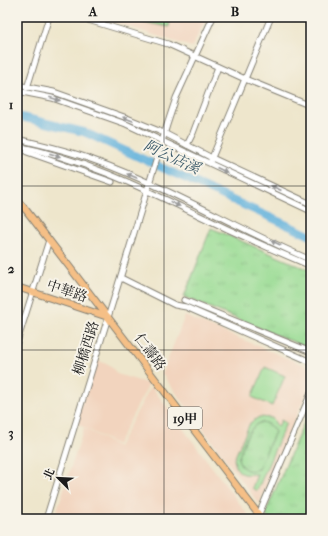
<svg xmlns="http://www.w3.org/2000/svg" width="328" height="536" font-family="'IM FELL French Canon','Noto Serif TC',serif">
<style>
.built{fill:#f2d4be}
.grass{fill:url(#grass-tufts);stroke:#5a7c57}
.garden{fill:#97db92;stroke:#5a7c57;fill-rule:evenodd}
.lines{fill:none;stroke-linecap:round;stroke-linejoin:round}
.river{stroke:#61b1db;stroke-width:8}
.minor-casing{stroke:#858174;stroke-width:7}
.major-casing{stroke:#858174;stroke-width:8}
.minor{stroke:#fff;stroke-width:5}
.major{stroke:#f5bf86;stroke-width:6}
.oneway{fill:#999}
.grid{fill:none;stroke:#1c1c1c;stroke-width:1;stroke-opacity:0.55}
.labels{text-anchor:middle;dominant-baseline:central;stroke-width:4;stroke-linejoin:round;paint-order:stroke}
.shield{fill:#f7f3e8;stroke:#5e5c59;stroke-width:1}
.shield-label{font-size:13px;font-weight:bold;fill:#1c1c1c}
.street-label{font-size:14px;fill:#1c1c1c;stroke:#f7f3e8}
.water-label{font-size:15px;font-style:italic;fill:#385868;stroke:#f7f3e8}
.neatline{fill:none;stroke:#1c1c1c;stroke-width:1.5}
.grid-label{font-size:13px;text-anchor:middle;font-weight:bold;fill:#1c1c1c}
</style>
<defs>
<pattern id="grass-tufts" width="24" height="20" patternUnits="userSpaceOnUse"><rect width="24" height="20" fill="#97db92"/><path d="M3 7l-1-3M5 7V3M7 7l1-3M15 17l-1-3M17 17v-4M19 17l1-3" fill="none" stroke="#82bb7d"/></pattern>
</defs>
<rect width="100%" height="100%" fill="#f7f3e8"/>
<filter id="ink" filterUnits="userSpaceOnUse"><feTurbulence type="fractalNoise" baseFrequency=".025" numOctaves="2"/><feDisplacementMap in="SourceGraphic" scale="8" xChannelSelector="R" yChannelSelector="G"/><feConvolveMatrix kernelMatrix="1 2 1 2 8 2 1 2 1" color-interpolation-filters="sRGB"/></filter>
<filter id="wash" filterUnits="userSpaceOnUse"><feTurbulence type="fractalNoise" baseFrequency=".012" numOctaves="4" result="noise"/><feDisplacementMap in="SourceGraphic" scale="16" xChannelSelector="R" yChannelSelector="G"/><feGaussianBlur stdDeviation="0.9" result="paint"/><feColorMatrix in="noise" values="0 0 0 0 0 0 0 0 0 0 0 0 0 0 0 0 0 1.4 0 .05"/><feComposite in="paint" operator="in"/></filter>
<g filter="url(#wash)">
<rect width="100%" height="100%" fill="#eee6cc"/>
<g class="built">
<path d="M112,17H207L192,47L111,21Z"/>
<path d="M185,316L311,368V382L259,504L162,374Z"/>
<path d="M95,359L111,366L117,374L149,384L117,445L76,423Z"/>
<path d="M151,386L251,519H54L84,428L118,447Z"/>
</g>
<g class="grass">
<path d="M211,228L311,271V349L184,297Z"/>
<path d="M311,406V519H269L265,514Z"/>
<path d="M261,422C268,423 271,426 275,432L258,469C247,473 243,470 238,459C243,447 247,427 261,422Z"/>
</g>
<g class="garden">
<path d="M144,17H171L169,27L143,22Z"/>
<path d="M265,367L285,376L272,406L252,397Z"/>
<path d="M259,417L272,418L278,427L281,420L286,423L257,491L252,488L257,474C244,475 237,476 234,459L250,423ZM261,422C268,423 271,426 275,432L258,469C247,473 242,469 238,459C243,447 247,427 261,422Z"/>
</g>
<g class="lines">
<path class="river" d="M17,116L84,132L311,236"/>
</g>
</g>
<g filter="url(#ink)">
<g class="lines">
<g class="minor-casing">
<g id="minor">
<path d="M78,17L168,44L245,79L311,106"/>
<path d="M17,85L54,92L127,118L164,133L212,158L311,204"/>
<path d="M27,88L49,17"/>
<path d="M17,91L52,98L126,124L311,211"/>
<path d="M17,139C44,145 70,151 96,161C170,188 238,229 311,260"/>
<path d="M187,145L193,133L218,67"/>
<path d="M17,146C81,158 140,187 198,215C235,233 273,250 311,266"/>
<path d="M27,152L112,182"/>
<path d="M211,160L271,17"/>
<path d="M121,278L175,305L186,307L311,362"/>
<path d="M184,300L311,352"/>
<path d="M17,342L49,240"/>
<path d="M259,514L311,393"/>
<path d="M46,519L130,246L167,125L176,98L213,17"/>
</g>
</g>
<g class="major-casing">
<g id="major">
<path d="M17,200L26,210L262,519"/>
<path d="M17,287L108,317"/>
</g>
</g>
<use href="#minor" class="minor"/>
<use href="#major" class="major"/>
</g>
<defs><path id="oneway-solid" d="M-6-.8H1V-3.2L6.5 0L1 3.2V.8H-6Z"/></defs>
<g class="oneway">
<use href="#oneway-solid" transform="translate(55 99) rotate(17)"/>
<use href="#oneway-solid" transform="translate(128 119) rotate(-159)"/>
<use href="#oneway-solid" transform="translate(55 155) rotate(17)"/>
<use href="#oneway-solid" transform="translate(222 170) rotate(25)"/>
<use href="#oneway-solid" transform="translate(132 176) rotate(-157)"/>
<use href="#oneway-solid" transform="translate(276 188) rotate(-155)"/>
<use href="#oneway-solid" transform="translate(175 204) rotate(26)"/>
<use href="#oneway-solid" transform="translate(276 243) rotate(-155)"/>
</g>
</g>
<path class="grid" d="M164,17V519M17,186H311M17,350H311"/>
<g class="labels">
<rect class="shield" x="168" y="407" width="34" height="22" rx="3"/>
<g class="shield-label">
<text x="185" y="418">19甲</text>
</g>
<g class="street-label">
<text transform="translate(67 291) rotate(19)">中華路</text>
<text transform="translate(86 348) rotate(-73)">柳橋西路</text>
<text transform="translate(150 352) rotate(53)">仁壽路</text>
</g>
<g class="water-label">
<text transform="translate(172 157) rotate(25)">阿公店溪</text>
</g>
</g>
<rect width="328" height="536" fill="none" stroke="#f7f3e8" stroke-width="44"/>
<g transform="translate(58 478) rotate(294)" stroke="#f7f3e8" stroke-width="3" paint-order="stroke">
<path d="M0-3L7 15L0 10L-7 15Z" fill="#1c1c1c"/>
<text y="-6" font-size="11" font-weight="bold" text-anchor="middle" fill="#1c1c1c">北</text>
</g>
<rect x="22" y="22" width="284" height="492" class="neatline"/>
<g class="grid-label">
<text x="93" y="16">A</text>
<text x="235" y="16">B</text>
<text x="11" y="109">1</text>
<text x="11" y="273">2</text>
<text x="11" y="437">3</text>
</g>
</svg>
